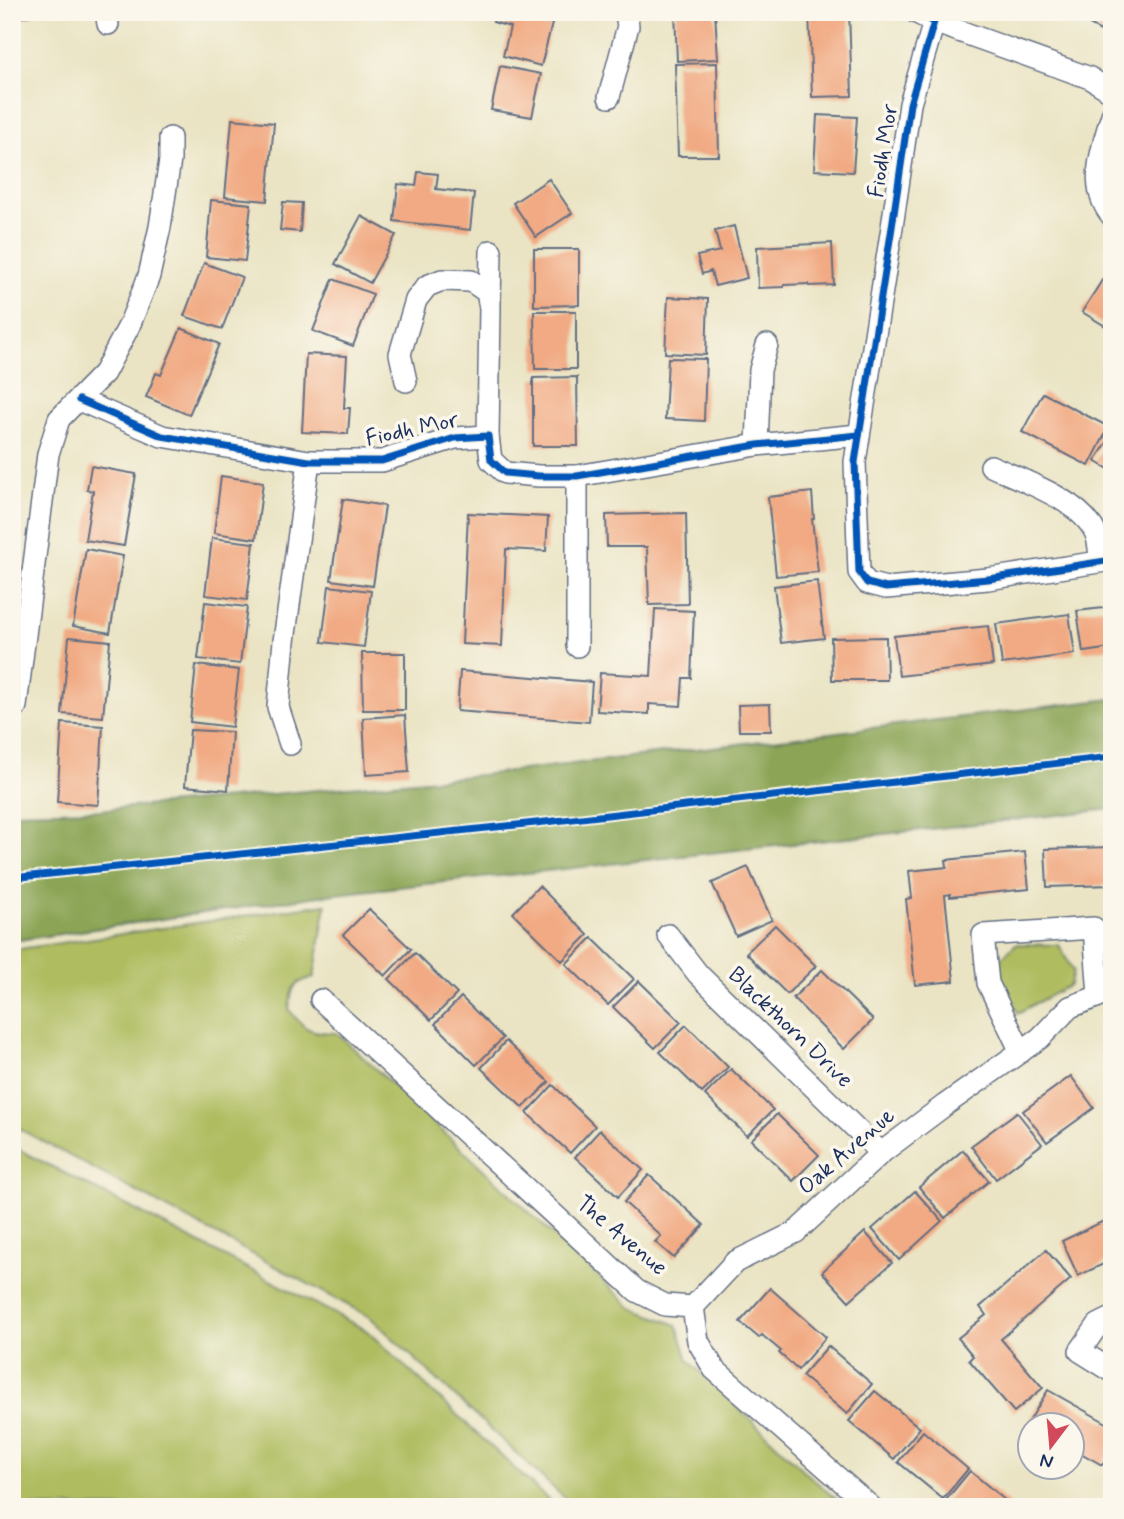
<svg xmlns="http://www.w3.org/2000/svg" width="1124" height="1519" font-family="Mynerve,sans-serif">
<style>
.green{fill:#afbc5e;stroke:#65765e;stroke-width:2}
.forest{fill:#8ba455;stroke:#536a5a;stroke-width:2}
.building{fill:#f1aa83}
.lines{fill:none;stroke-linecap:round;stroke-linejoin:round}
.street-casing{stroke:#636e82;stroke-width:24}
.street{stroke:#fff;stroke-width:21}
.cycleway-casing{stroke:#fbf7ec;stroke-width:11}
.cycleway{stroke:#0057b8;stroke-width:7}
.labels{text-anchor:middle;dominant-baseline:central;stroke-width:7;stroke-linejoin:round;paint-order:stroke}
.street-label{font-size:23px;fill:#1b2f5e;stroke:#fbf7ec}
</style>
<rect width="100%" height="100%" fill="#fbf7ec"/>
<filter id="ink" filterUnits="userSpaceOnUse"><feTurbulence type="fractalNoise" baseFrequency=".0143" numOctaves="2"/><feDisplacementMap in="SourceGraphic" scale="14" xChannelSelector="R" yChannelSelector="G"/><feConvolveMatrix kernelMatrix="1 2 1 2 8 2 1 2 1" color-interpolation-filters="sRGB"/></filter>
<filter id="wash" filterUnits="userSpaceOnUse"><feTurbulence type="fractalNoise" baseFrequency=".00686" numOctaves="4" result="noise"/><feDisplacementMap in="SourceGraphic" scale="28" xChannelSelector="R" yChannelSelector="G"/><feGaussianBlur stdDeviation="1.57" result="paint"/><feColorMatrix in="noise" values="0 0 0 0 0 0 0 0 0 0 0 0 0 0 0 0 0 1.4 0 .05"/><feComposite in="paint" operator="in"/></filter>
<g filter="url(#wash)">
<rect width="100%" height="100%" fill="#eae4c4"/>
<g class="green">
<path d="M326,904L314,977C292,983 292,987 289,1009C304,1031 311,1033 337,1033L632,1308L677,1325L688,1360L813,1479L845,1507H574L370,1317L12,1125V950Z"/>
<path d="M1016,944L1059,945L1073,971L1070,985L1018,1013L994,965Z"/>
<path d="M12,1146L366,1330L556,1507H12Z"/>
</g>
<path class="forest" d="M1112,699V809L326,895L12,941V812L100,810L481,775Z"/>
<g id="blocks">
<g class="building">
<path d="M13,12H40V13L15,19Z"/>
<path d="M496,12H555L541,66L503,56L510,27L493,22Z"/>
<path d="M675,12H715L718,59L677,61Z"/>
<path d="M809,12H849L852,96L812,97Z"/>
<path d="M1089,12H1112V37L1084,22Z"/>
<path d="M717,63L719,156H678L675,64Z"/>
<path d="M500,66L541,74L532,117L491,110Z"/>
<path d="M817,115L857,117L853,172L814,170Z"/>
<path d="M232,119L274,123L267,201L225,197Z"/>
<path d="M418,172L438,174L436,189L474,193L470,230L394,221L398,184L416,186Z"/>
<path d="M549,179L572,213L536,237L513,203Z"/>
<path d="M211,200L251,204L245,261L206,257Z"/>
<path d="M283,202L302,203L300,232L280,230Z"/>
<path d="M361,216L396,235L370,283L335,264Z"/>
<path d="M734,226L747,278L715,286L711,271L702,274L697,256L720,251L715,231Z"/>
<path d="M832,243L834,285L809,286V284L784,285V287L758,288L757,247Z"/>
<path d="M534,249H579V305L534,306Z"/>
<path d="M204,263L242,277L222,329L184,316Z"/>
<path d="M1106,274L1112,278V330L1082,312Z"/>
<path d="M333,279L373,294L353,346L313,331Z"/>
<path d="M668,297L708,299L706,355L665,353Z"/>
<path d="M534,311H576V369H535Z"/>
<path d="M181,328L219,344L189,415L146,397L156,373L161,375Z"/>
<path d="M306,354L347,356L344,408H350L348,434L302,432Z"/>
<path d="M668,358L706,359L704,421L665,419Z"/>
<path d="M577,377L578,446H533V378Z"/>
<path d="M1043,393L1109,427L1089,466L1022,432Z"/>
<path d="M1112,435V471L1095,461Z"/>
<path d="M91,466L136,474L124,546L85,540L93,491L87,490Z"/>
<path d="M221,476L263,482L256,539L214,533Z"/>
<path d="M812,492L814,519H812L818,572L776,576L768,497Z"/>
<path d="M343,499L385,506L373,586L331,580Z"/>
<path d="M468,513L548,517L546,551L506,549L502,646L462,644Z"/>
<path d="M686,513L688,604L649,605L647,547H607L606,515Z"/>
<path d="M212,538L254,543L247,600L205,595Z"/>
<path d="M86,549L123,556L110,633L73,626Z"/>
<path d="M817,581L824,638L781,643L774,586Z"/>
<path d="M329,586L371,591L364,647L322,642Z"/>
<path d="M205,602L247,607L240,664L198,659Z"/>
<path d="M1112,607V648L1083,652L1077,611Z"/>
<path d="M655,609L694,611L691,678H683L681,706L649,704V714L597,711L600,673L651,676Z"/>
<path d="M1069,614L1075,654L1002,664L996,624Z"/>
<path d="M988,626L993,665L899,676L894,636Z"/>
<path d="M69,637L110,641L103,717L62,714Z"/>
<path d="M886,637L887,680H832L831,638Z"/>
<path d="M362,653H405V710H363Z"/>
<path d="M196,665L239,670L232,727L190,722Z"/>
<path d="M460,671L592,682L589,722L457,711Z"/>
<path d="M770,704L771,731H739L738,705Z"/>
<path d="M405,715L409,772L366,775L363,718Z"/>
<path d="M62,723L103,726L98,805L57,802Z"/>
<path d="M190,730L232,732L228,790L185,786Z"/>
<path d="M1112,847V885L1047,887L1045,849Z"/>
<path d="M1025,852L1029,889L950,897V894L945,895L954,981L915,985L906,899L912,898L909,871L947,867L946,860Z"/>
<path d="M748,867L772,920L736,936L712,883Z"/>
<path d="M539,886L588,935L562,961L513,913Z"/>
<path d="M369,909L411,949L385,976L343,935Z"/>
<path d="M775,925L816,966L787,994L746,953Z"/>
<path d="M592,938L634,979L608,1005L566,964Z"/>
<path d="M415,953L457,994L431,1020L389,979Z"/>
<path d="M822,970L873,1020L844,1049L793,998Z"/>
<path d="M639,981L681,1022L655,1048L613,1007Z"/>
<path d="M461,997L503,1038L476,1065L435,1024Z"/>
<path d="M686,1025L728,1067L702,1093L660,1052Z"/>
<path d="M506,1041L549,1082L523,1108L481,1068Z"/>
<path d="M731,1069L773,1110L747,1136L705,1095Z"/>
<path d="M1071,1076L1094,1108L1047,1142L1023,1111Z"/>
<path d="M553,1085L595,1126L570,1153L527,1113Z"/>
<path d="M1017,1112L1042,1144L996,1179L971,1146Z"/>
<path d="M777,1114L819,1155L793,1181L751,1140Z"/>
<path d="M600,1130L643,1170L618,1197L575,1157Z"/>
<path d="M963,1150L989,1181L945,1218L919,1187Z"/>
<path d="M649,1175L704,1225L674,1258L655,1242L661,1236L624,1202Z"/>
<path d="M915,1191L942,1221L899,1260L872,1229Z"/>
<path d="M1112,1217V1260L1078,1276L1062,1241Z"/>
<path d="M865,1232L892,1263L849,1301L822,1272Z"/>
<path d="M1046,1250L1071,1279L1001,1339L1043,1388L1014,1412L969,1360L973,1356L958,1338L986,1315L980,1307Z"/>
<path d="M770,1288L826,1337L798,1370L779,1353L781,1351L762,1335L759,1338L740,1322Z"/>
<path d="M828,1346L872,1384L847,1414L802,1376Z"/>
<path d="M1048,1390L1112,1426V1449L1102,1465L1072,1448V1424L1028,1423Z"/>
<path d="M875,1391L920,1428L894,1459L849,1421Z"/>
<path d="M923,1431L968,1469L943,1499L898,1462Z"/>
<path d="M970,1471L993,1490L1013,1507H951L945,1501Z"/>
</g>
</g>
</g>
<g filter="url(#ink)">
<use href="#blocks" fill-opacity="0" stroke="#636e82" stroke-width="2"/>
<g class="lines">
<g class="street-casing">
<g id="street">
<path d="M106,12L108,24"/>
<path d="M915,12L934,22L910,104L892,227L855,462L859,572L867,583L886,588L988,579L1112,560"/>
<path d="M934,22L1090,78L1112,92"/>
<path d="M609,97L628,26L626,12"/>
<path d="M1112,115C1102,148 1087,187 1112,216"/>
<path d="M490,304L491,251"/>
<path d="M406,381L400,354L416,300L427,286L442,280L471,281L487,292L490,308L488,436"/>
<path d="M79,400L162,436L309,461H382L455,438L488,436L491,460L505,473L539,476H577L757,445L859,435"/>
<path d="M757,445L760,370L767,345"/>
<path d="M991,466C1023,481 1081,500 1096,534C1099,542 1099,552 1101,561"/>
<path d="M577,476V646"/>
<path d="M12,711L16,706L48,454L59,419L104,373L129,326L149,276L160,227L170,160V138"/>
<path d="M290,744L278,707L284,641L309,461"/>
<path d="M668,935L698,974L881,1153"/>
<path d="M321,1000L637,1291L665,1305L693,1307L698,1341L714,1369L871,1507"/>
<path d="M693,1307L735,1262L796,1232L881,1153L945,1105L1040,1038L1070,1007L1099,996L1094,928L983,935L988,983L1021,1052"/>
<path d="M1112,1318L1098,1325L1080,1351L1112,1371"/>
</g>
</g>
<use href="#street" class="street"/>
<g class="cycleway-casing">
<g id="cycleway">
<path d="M915,12L934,22L910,104L892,227L855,462L859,572L867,583L886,588L988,579L1112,560"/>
<path d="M79,400L162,436L309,461H382L455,438L488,436L491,460L505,473L539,476H577L757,445L859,435"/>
<path d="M12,878L564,820L1112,757"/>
</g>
</g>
<use href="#cycleway" class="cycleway"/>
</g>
</g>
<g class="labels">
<g class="street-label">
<text transform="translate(884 151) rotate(-81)">Fiodh Mor</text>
<text transform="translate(412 430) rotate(-12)">Fiodh Mor</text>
<text transform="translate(790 1028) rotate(44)">Blackthorn Drive</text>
<text transform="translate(847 1152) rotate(-41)">Oak Avenue</text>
<text transform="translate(621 1236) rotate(40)">The Avenue</text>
</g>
</g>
<rect width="1124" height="1519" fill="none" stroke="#fbf7ec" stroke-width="42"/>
<g transform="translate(1051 1446) rotate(196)"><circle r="33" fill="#fbf7ec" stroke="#a1a7b3" stroke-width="2"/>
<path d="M0-5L12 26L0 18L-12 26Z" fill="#d1495b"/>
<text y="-10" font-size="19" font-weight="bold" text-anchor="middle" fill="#1b2f5e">N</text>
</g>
</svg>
